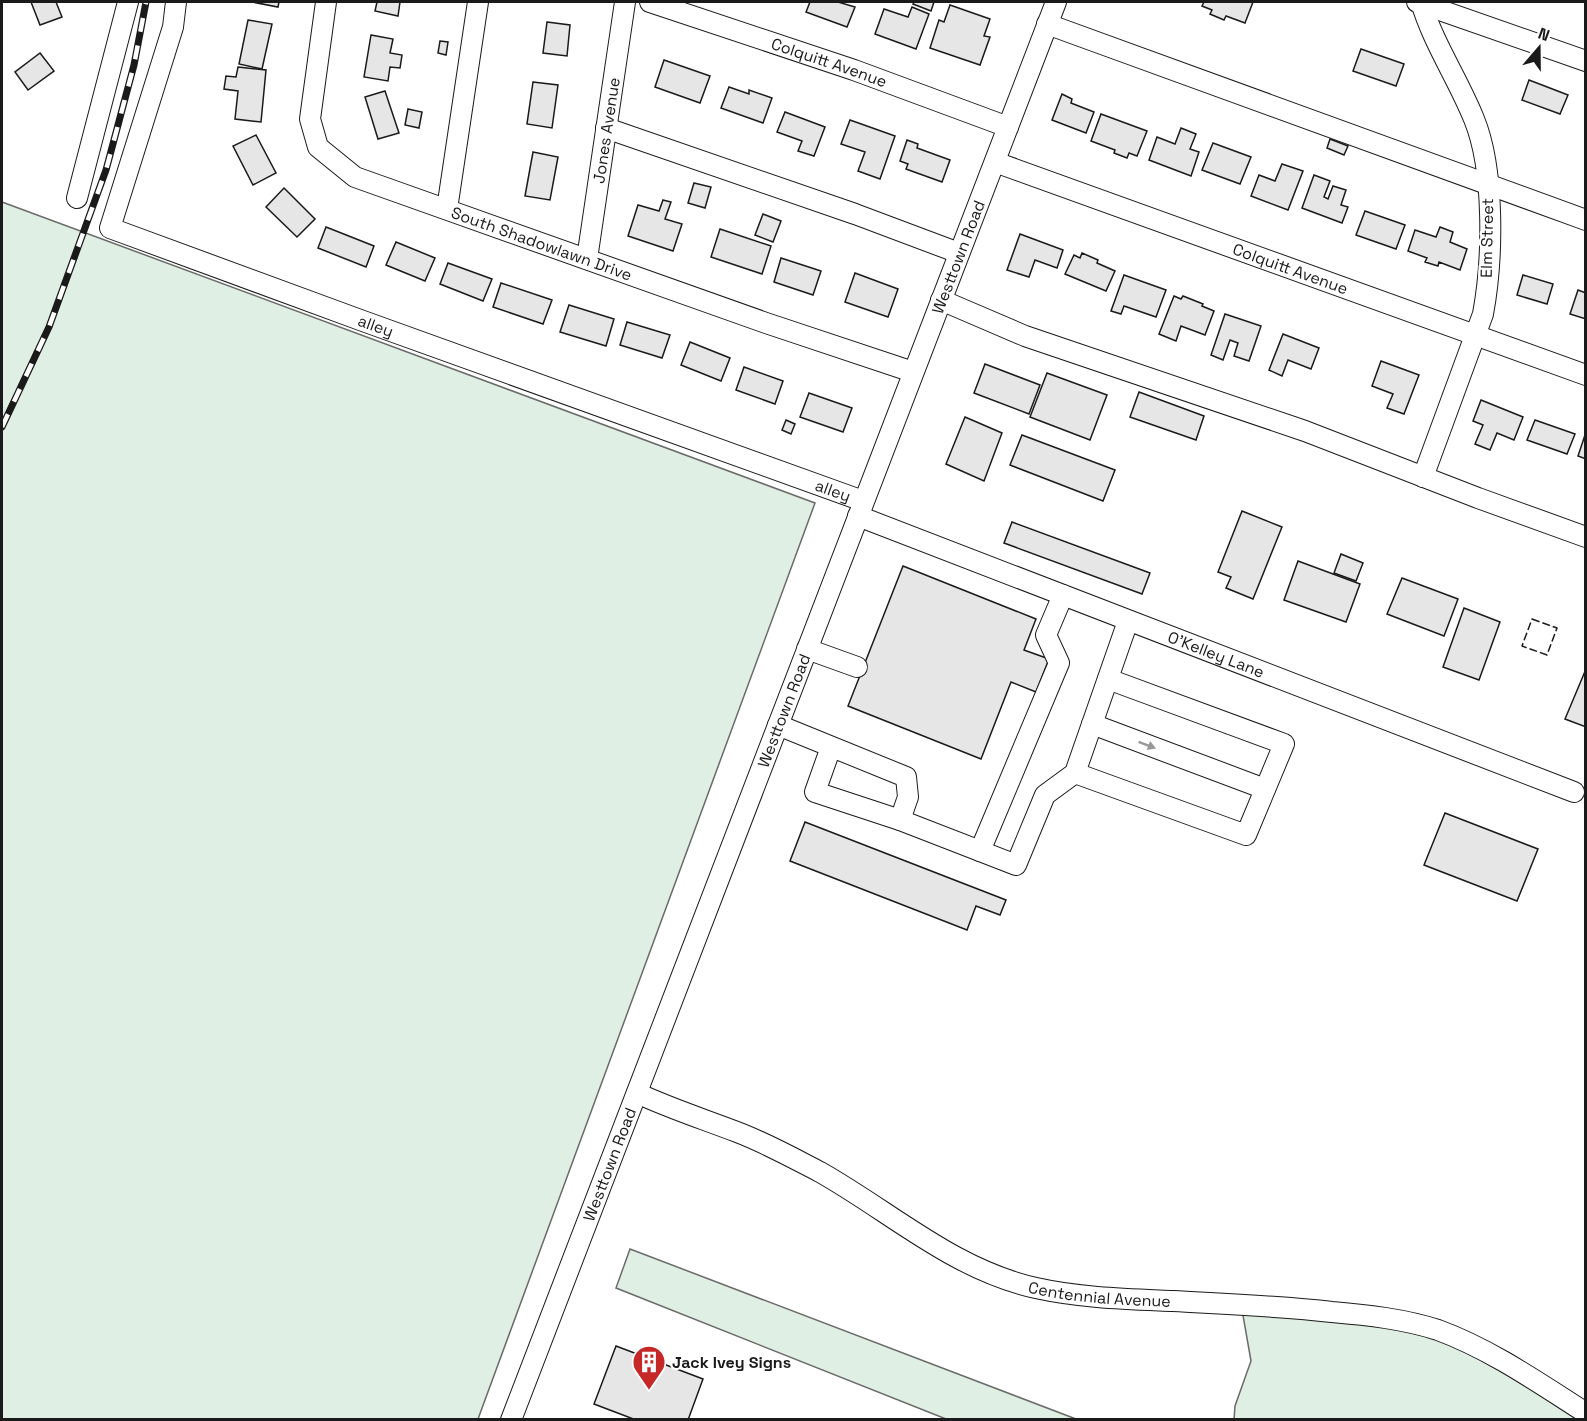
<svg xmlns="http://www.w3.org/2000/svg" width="1587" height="1421" font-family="'Space Grotesk',sans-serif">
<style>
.green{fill:#e0efe3;stroke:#6a6a6a;stroke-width:1.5}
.building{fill:#e6e6e6;stroke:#1a1a1a;stroke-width:1.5}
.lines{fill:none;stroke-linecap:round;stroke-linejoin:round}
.minor-casing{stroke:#1a1a1a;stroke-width:22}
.minor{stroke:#fff;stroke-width:20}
.rail-casing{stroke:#1a1a1a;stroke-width:7}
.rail{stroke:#fff;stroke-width:4.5;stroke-dasharray:14;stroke-linecap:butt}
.fence{stroke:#1a1a1a;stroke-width:1.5;stroke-dasharray:8 3;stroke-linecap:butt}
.oneway{fill:#989898}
.labels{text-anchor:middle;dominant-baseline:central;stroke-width:4.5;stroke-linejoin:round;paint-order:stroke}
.street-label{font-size:16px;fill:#1a1a1a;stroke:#fff}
.poi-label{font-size:16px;font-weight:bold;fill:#1a1a1a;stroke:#fff;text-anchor:start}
</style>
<rect width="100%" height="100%" fill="#fff"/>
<g class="green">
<path d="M2,202L815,503L478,1419H2Z"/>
<path d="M630,1249L1076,1419H946L616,1288Z"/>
<path d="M1241,1304L1437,1330L1585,1420H1234L1235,1406L1251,1361Z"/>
</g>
<g class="building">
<path d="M31,2H56L62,17L40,25Z"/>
<path d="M252,2H279L278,7Z"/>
<path d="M377,2H400L398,16L375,11Z"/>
<path d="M810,2H838L855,7L847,27L806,12Z"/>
<path d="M914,2H934L931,11L913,4Z"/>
<path d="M1204,2H1253L1245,23L1226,16L1224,20L1210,14L1212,10L1202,6Z"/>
<path d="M950,5L990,19L984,36L990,37L980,65L930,48L939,20L944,22Z"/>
<path d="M912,7L929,14L916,49L875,34L884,9L908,17Z"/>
<path d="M248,20L272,24L262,69L239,64Z"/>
<path d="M547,22L570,25L567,56L543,53Z"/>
<path d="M371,35L393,39L390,53L402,55L400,68L390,67L388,81L364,77Z"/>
<path d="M440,41L448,42L446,55L438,53Z"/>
<path d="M1361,49L1404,64L1396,86L1353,71Z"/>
<path d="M40,53L54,71L28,90L15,72Z"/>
<path d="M664,60L710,76L700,103L655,87Z"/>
<path d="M238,67L266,70L261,122L235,119L238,91L224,89L226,76L236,77Z"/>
<path d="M1529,80L1568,95L1560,114L1522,100Z"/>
<path d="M533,82L558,85L552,128L527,124Z"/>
<path d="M729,87L749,94V90L772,98L763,123L721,108Z"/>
<path d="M385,91L399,133L378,139L365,97Z"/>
<path d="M1062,94L1072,99L1071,103L1094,112L1086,133L1052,120Z"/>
<path d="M408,109L422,112L419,128L405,125Z"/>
<path d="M785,112L825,127L814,156L798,151L802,141L777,132Z"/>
<path d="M1101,114L1147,131L1137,156L1129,153L1127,158L1114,153L1115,150L1091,141Z"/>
<path d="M850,120L895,136L880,179L858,171L865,152L841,144Z"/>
<path d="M1181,128L1196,134L1190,149L1199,152L1191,176L1149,160L1157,137L1175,144Z"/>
<path d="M256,135L276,173L253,185L233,146Z"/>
<path d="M1330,139L1348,146L1344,155L1327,148Z"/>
<path d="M907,140L918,144L917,148L950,160L942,182L906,169L908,164L900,161Z"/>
<path d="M1213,143L1251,157L1240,184L1202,170Z"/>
<path d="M533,152L558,157L550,200L525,196Z"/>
<path d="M1282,164L1303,171L1288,210L1251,196L1259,175L1275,181Z"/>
<path d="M1314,175L1330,181L1324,197L1328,199L1333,186L1346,190L1341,205L1348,207L1342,223L1302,208Z"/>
<path d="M694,183L711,187L705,208L688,203Z"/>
<path d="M284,188L315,219L297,237L266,207Z"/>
<path d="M663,200L671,202L665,219L682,224L673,251L628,236L638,205L659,211Z"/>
<path d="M1365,211L1405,225L1396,249L1356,235Z"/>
<path d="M763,214L781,221L773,242L755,235Z"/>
<path d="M326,227L374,246L366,267L318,248Z"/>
<path d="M1440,227L1453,232L1450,242L1467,249L1460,270L1439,262L1438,266L1425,262L1427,258L1408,251L1415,230L1436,237Z"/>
<path d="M720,229L771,246L762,274L711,257Z"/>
<path d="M1020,234L1063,250L1057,268L1035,260L1029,277L1007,270Z"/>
<path d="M396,242L435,258L425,281L386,265Z"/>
<path d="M1082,253L1098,260L1097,263L1115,271L1106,291L1065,274L1074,255L1080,258Z"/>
<path d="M781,258L821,271L813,295L774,282Z"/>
<path d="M448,263L492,279L483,301L440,284Z"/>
<path d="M855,273L898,289L888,317L845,302Z"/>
<path d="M1124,275L1166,290L1156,317L1124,306L1121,314L1111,311Z"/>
<path d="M1523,275L1553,284L1547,304L1517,295Z"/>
<path d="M501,283L552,300L543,324L493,307Z"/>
<path d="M1578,290L1586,293V319L1570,314Z"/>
<path d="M1174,296L1181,299L1183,296L1203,304L1202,306L1214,311L1205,335L1181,326L1176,341L1159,334Z"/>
<path d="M569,305L614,319L606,346L560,332Z"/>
<path d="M1225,314L1261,326L1249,361L1234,356L1238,343L1230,340L1223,360L1211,355Z"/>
<path d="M627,322L670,335L662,358L620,345Z"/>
<path d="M1283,334L1319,348L1311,369L1288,360L1282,376L1269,370Z"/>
<path d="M690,342L730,358L721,381L681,365Z"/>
<path d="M1381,361L1419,375L1404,414L1387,408L1393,394L1372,386Z"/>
<path d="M985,364L1040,385L1029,414L974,393Z"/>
<path d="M744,367L783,381L775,404L736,390Z"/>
<path d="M1047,373L1107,395L1090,440L1030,417Z"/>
<path d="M1139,392L1204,416L1196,440L1130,417Z"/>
<path d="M809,393L852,408L843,432L800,417Z"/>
<path d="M1481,400L1523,417L1514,440L1497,433L1490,450L1475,444L1483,425L1473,421Z"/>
<path d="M965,417L1002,433L984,481L946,464Z"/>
<path d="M786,420L795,424L791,434L782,430Z"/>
<path d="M1535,420L1575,434L1567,454L1527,440Z"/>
<path d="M1022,435L1115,470L1103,501L1010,465Z"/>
<path d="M1585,435H1586V459L1578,456Z"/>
<path d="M1242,511L1282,527L1253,599L1226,588L1231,577L1218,572Z"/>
<path d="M1012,522L1150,573L1142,594L1004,543Z"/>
<path d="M1341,554L1363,563L1356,581L1334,573Z"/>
<path d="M1298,561L1360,584L1346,622L1284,600Z"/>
<path d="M903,566L1036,619L1024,650L1049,659L1036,692L1011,682L981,759L848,706Z"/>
<path d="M1402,578L1458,599L1444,636L1387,614Z"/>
<path d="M1464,608L1500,622L1479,680L1443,667Z"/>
<path d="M1586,669V727L1565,719Z"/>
<path d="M1445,813L1538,849L1517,901L1424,865Z"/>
<path d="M805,822L1006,900L1000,915L976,906L967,930L790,861Z"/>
<path d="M616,1346L703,1379L688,1420H636L594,1404Z"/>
</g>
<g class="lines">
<g class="minor-casing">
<g id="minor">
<path id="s1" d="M176,2L173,27L110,228L363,321L863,501"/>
<path id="s2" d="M326,2L310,119L318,147L355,177L766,323L913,372"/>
<path id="s3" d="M650,2L854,70L1008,127"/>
<path d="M1417,2L1586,61"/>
<path d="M1421,2C1433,43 1458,79 1474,119C1495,170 1493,260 1483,314L1423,477"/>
<path d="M1047,24L1586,220"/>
<path d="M606,128L855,214L959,253"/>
<path id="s4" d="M995,162L1586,375"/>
<path d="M77,198L128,2"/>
<path d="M447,209L478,2"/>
<path id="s5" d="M587,259L625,2"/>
<path d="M941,300L1025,336L1305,431L1478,498L1586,537"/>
<path id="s6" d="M858,516L1574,792"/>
<path d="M807,649L857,667"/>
<path d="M1092,724L1265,789"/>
<path d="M778,725L906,777L908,797L900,820L815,792L831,747"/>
<path d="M1075,773L1246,835L1284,744L1108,679"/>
<path d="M900,820L1016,865L1045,795L1075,773L1128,621"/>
<path d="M980,851L1059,663L1046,635L1063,595"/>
<path id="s7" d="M637,1093C669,1108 703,1119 737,1132C766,1143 793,1158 820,1172C891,1212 954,1270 1036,1288C1081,1298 1127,1299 1173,1301C1226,1304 1279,1306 1332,1312C1367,1315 1404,1319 1438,1330C1490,1349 1539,1383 1586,1413"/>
<path id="s8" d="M511,1420L1056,2"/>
</g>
</g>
<use href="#minor" class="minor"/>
<g class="rail-casing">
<path id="rail" d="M2,427L49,327L106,170L134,65L146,2"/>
</g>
<use href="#rail" class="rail"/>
<path class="fence" d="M1532,619L1557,628L1547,655L1522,646Z"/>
</g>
<defs><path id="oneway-solid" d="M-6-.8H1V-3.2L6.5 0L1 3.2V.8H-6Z" transform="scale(1.5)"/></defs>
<use class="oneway" href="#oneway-solid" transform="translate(1147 745) rotate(21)"/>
<defs>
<g id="building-pin" transform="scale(1.725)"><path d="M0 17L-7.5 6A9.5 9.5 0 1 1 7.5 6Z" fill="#c62828" stroke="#fff"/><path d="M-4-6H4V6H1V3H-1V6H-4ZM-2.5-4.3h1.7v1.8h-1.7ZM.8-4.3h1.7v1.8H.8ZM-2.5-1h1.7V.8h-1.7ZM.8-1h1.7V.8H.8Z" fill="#fff"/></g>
</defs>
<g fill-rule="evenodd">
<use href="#building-pin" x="649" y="1362"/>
</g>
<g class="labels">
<g class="street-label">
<text stroke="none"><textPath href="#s3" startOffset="189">Colquitt Avenue</textPath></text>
<text stroke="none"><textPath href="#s5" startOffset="130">Jones Avenue</textPath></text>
<text transform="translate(1487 238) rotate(-89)">Elm Street</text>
<text stroke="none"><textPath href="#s2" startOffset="393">South Shadowlawn Drive</textPath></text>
<text stroke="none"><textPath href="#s8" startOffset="1246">Westtown Road</textPath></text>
<text stroke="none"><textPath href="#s4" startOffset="314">Colquitt Avenue</textPath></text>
<text stroke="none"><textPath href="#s1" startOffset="519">alley</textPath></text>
<text stroke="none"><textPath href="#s1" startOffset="1005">alley</textPath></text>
<text stroke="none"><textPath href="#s6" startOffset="384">O'Kelley Lane</textPath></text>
<text stroke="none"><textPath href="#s8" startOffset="760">Westtown Road</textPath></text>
<text stroke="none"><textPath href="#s8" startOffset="274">Westtown Road</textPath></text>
<text stroke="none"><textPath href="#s7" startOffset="510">Centennial Avenue</textPath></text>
</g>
<g class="poi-label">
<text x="672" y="1362">Jack Ivey Signs</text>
</g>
</g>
<rect width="1587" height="1421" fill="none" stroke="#1a1a1a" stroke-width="6"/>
<g transform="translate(1539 48) rotate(20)" stroke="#ffffff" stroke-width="4.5" paint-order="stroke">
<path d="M0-4.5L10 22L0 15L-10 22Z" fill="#1a1a1a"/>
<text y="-9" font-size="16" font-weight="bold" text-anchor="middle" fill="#1a1a1a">N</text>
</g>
</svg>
